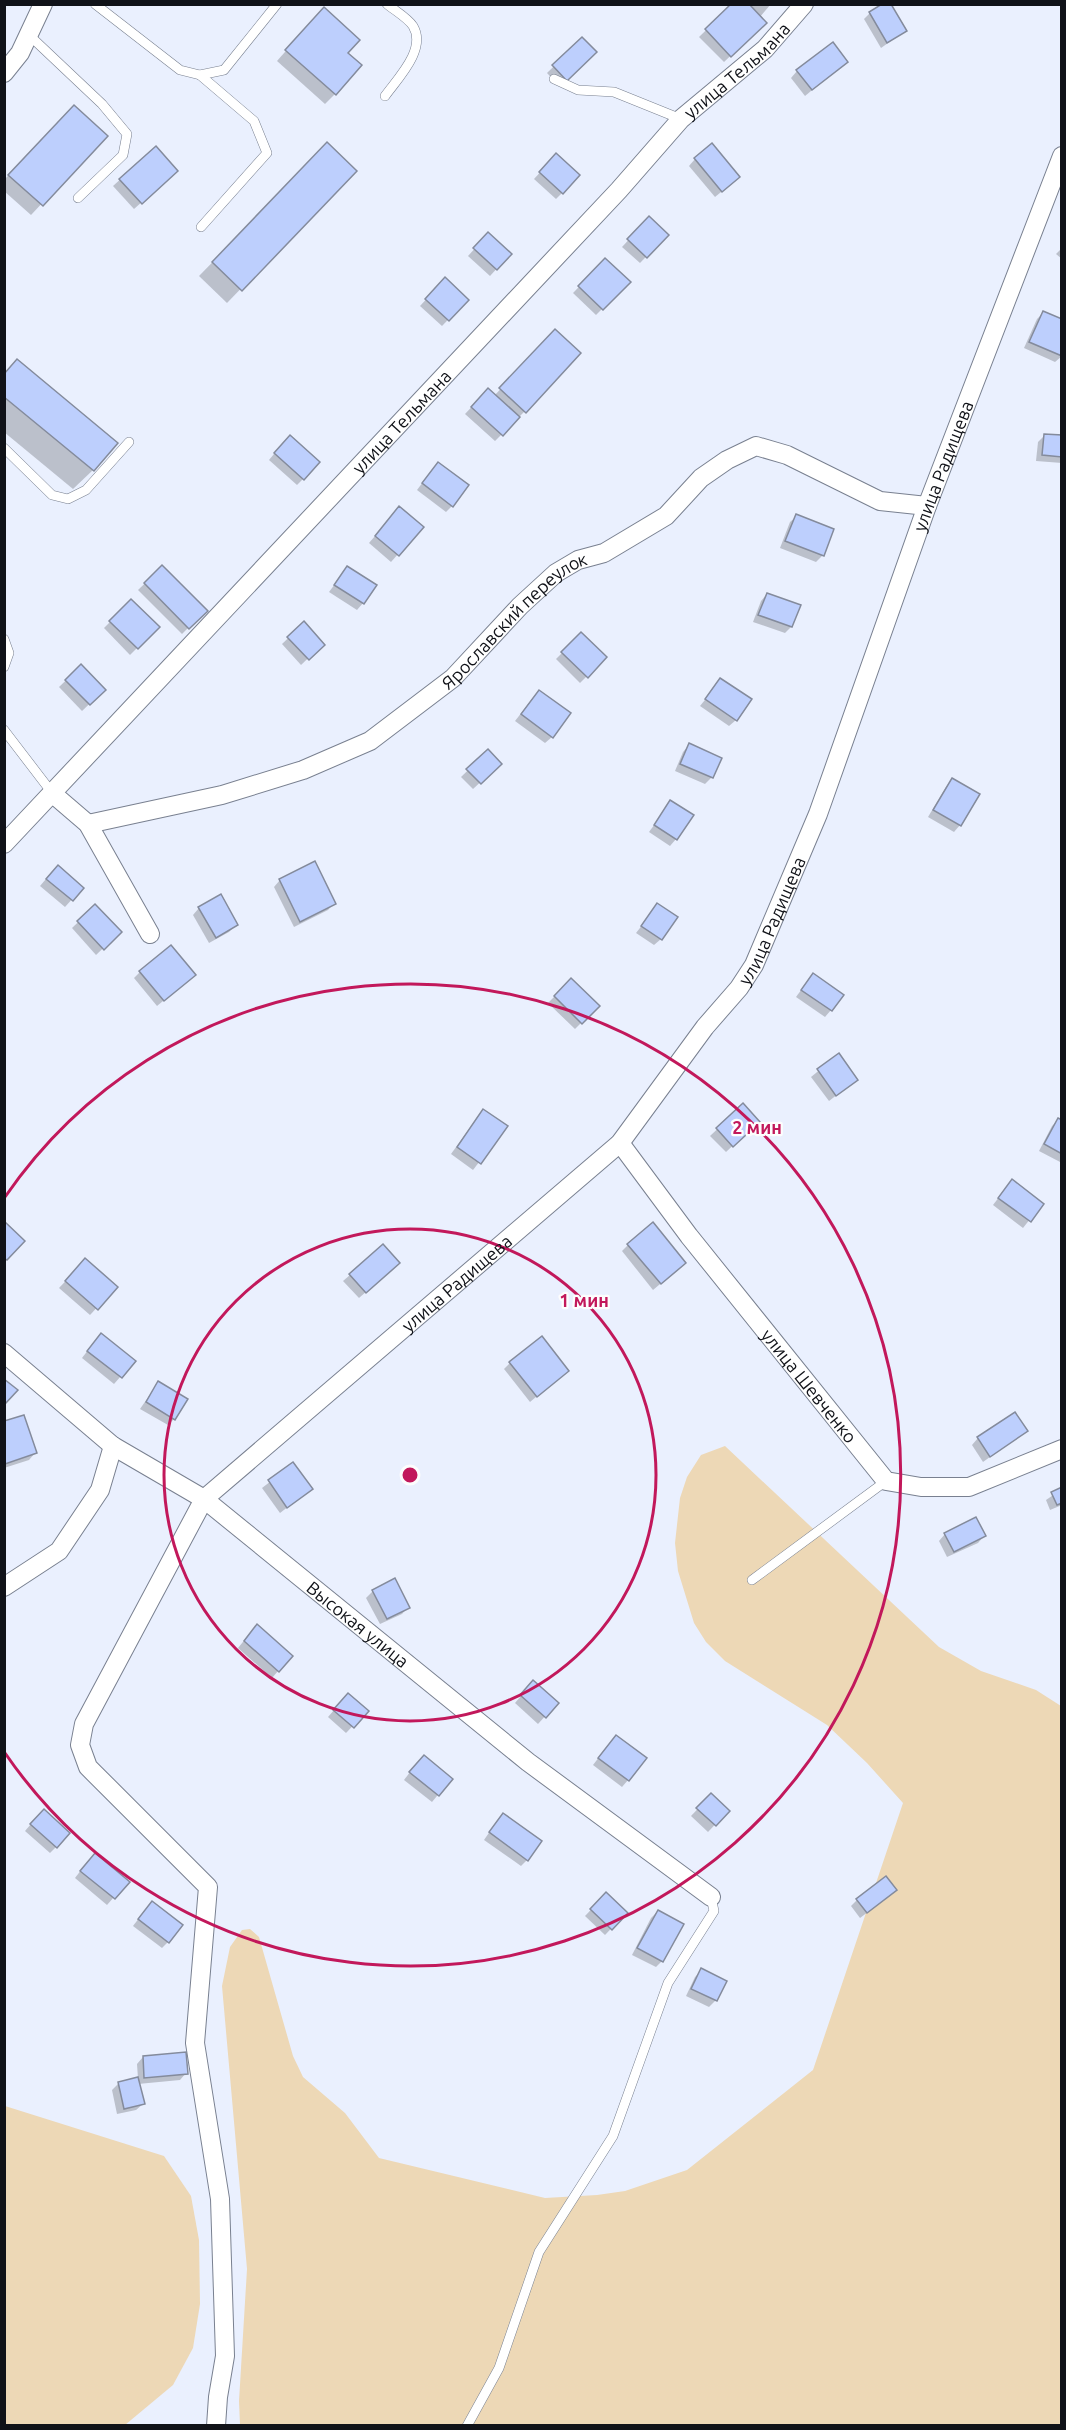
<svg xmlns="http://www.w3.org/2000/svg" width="1066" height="2430" font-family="Ubuntu,sans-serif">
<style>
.green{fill:#edd8b6}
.shadow{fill:#0003}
.building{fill:#bdcffd;stroke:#848b9c;stroke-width:1.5}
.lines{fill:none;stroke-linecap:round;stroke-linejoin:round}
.service-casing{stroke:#798090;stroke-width:10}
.minor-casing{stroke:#798090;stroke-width:20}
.service{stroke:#fff;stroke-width:9}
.minor{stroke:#fff;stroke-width:18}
.ring{fill:none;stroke:#c2185b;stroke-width:3}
.labels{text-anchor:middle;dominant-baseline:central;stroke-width:4.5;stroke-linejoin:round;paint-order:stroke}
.street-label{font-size:18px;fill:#101218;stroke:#fdfdfd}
.centre{fill:#c2185b;stroke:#fdfdfd;stroke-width:3}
.ring-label{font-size:18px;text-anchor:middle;font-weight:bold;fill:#c2185b;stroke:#fdfdfd;stroke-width:4.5;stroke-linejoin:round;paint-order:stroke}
</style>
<rect width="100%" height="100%" fill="#eaf0fe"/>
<g class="green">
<path d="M725,1446L939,1647L981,1671L1036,1690L1061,1706V2425H240L239,2401L247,2269L222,1986L230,1947L242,1930L250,1929L259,1937L293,2056L303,2077L345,2113L379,2158L545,2198L597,2195L625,2191L687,2170L813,2070L903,1803L867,1763L827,1725L725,1661L706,1642L694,1623L678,1571L675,1543L680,1498L687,1477L701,1455Z"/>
<path d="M5,2106L164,2156L191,2196L199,2240L200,2304L193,2348L173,2385L125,2425H5Z"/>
</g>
<g class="shadow">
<path d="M733,4H771L759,18L765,23L724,62L699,37Z"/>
<path d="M870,13L905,31L881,48L864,19Z"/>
<path d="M314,19L346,53L335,94L325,104L277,61Z"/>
<path d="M582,39L595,52L559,86L547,73Z"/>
<path d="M846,62L805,96L791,78L797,71Z"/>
<path d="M64,117L105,136L31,215L4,191V180Z"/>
<path d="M328,144L355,171L227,303L199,276Z"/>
<path d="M155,148L170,177L134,209L113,186Z"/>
<path d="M556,155L562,193L556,199L534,179Z"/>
<path d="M695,159L732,183L715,197L689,166Z"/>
<path d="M649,218L667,235L640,263L622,247Z"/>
<path d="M488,234L510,254L490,276L468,256Z"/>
<path d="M1062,248V259L1056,254Z"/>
<path d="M605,260L629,282L596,315L573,293Z"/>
<path d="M445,279L467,300L442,326L420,306Z"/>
<path d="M1043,313L1062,321V356L1055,362L1024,348L1037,319Z"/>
<path d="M555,331L525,411L495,441L465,414L481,397L494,396Z"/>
<path d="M4,374L93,470L73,489L4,432Z"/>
<path d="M1045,435L1062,437V463L1036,461L1038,442Z"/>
<path d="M283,443L303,479L297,485L269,460Z"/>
<path d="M432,470L452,506L446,512L417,490Z"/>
<path d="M393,515L422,527L391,562L369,543Z"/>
<path d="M797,516L823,555L816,562L780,548L790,522Z"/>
<path d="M162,567L205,611L182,634L138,590Z"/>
<path d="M347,568L363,603L357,610L329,592Z"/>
<path d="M767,594L791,627L785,633L753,622L761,601Z"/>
<path d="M131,601L158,627L130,655L104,628Z"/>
<path d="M304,623L323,644L301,665L282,644Z"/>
<path d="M581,634L605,658L580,683L556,659Z"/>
<path d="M81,666L104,690L82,711L59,687Z"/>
<path d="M721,680L736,720L729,726L700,706Z"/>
<path d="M533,698L552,737L545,743L515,721Z"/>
<path d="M689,745L712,777L705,784L675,771L683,752Z"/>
<path d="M488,751L500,764L473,789L461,777Z"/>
<path d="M952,780L960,825L954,832L928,817L946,787Z"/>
<path d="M671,802L676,839L670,846L649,832Z"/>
<path d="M51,873L82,888L65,907L40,886Z"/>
<path d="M280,880L334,903L328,910L294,927L274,887Z"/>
<path d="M658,905L661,939L654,945L636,933Z"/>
<path d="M95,906L120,932L96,955L72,928Z"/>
<path d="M199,908L236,925L229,932L209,943L193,915Z"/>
<path d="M140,972L187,981L157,1006L134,978Z"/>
<path d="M571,980L598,1006L575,1029L548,1003Z"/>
<path d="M807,982L831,1010L825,1017L796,997Z"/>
<path d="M838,1055L856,1080L829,1101L811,1077Z"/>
<path d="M743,1105L758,1122L726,1152L710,1136Z"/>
<path d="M477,1118L506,1127L473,1170L451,1154Z"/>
<path d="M1058,1120L1062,1122V1163L1039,1151L1052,1126Z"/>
<path d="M1006,1188L1042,1204L1023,1228L993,1205Z"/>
<path d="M628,1245L678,1269L653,1290L622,1251Z"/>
<path d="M79,1267L116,1287L90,1315L59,1288Z"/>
<path d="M392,1269L359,1298L343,1281L350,1275Z"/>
<path d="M95,1341L134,1361L114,1384L82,1358Z"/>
<path d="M510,1363L567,1371L530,1402L504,1369Z"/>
<path d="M158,1383L174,1419L168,1425L140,1409Z"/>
<path d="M4,1423L35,1453L29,1460L4,1468Z"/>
<path d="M1026,1431L983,1462L972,1445L978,1438Z"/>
<path d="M293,1464L311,1489L280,1513L262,1488Z"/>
<path d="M1062,1489V1505L1050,1510L1046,1500Z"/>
<path d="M945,1534L984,1536L978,1543L947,1557L939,1541Z"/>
<path d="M373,1591L408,1607L402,1614L380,1624L366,1598Z"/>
<path d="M251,1632L291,1656L272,1678L238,1648Z"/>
<path d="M527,1689L557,1703L538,1724L515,1703Z"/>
<path d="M342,1701L367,1711L346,1733L328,1717Z"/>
<path d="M610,1743L628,1780L622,1787L593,1765Z"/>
<path d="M417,1763L451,1779L432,1802L404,1780Z"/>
<path d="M711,1795L728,1811L708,1832L691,1816Z"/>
<path d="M37,1817L56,1847L50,1853L25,1831Z"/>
<path d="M497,1821L527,1860L521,1866L484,1840Z"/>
<path d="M88,1861L127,1882L107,1905L75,1878Z"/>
<path d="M606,1894L626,1913L605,1935L585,1916Z"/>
<path d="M889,1896L860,1918L851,1906L857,1900Z"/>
<path d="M146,1909L168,1942L162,1948L133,1926Z"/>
<path d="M658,1911L662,1961L656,1967L632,1955L651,1918Z"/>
<path d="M702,1970L716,2000L709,2007L686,1996L695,1977Z"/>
<path d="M143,2057L186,2073L180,2080L138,2084L143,2104L136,2110L117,2114L112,2090L118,2084L138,2079L137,2064Z"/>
</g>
<g class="building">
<path d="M731,4H749L767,23L731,57L705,29Z"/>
<path d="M882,4H891L907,31L887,43L869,12Z"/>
<path d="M324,7L360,40L348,53L362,65L336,95L285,50Z"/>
<path d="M582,37L597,52L567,81L552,65Z"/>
<path d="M833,42L848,62L812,90L796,70Z"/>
<path d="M74,105L108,136L43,206L8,175Z"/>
<path d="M327,142L357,171L242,291L212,262Z"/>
<path d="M712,143L740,177L722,192L694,158Z"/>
<path d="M156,146L178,171L142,204L119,179Z"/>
<path d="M556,153L580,175L563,194L539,172Z"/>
<path d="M649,216L669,235L647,258L627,239Z"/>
<path d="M488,232L512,254L497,270L473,248Z"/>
<path d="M605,258L631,282L603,310L578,286Z"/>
<path d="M445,277L469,300L449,321L425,299Z"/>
<path d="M1043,311L1062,319V356L1029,342Z"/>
<path d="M555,329L581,353L526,413L499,388Z"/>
<path d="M17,359L118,443L94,471L4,397V374Z"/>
<path d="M488,388L520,417L503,436L471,407Z"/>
<path d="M1044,434L1062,435V457L1042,455Z"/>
<path d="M290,435L320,462L304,480L274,453Z"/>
<path d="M438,462L469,485L453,507L422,483Z"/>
<path d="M399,506L424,527L399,556L375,536Z"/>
<path d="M796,514L834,529L824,556L785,541Z"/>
<path d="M162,565L208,611L189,629L144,583Z"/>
<path d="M347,566L377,585L364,604L334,585Z"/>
<path d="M767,593L801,605L792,627L758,615Z"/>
<path d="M131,599L160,627L138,649L109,621Z"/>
<path d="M304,621L325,645L309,660L287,637Z"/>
<path d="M581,632L607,657L588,678L561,652Z"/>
<path d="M81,664L106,690L90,705L65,680Z"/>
<path d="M720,678L752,699L737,721L705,699Z"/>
<path d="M539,690L571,713L553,738L521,714Z"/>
<path d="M689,743L722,758L713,778L680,764Z"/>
<path d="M488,749L502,764L481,784L466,769Z"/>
<path d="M952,778L980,794L961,826L933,810Z"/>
<path d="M670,800L694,815L677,840L654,825Z"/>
<path d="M315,861L336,904L300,922L279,879Z"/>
<path d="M58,865L84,888L73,901L46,879Z"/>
<path d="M221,894L238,925L216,938L198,907Z"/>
<path d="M657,903L678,917L662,940L641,926Z"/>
<path d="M95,904L122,932L104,950L77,921Z"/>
<path d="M171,945L196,975L164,1001L139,971Z"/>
<path d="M813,973L844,995L832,1011L801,990Z"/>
<path d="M571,978L600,1006L582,1024L554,996Z"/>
<path d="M839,1053L858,1080L836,1096L817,1069Z"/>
<path d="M743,1103L760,1122L733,1147L716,1128Z"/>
<path d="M483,1109L508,1126L481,1164L457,1147Z"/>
<path d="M1058,1118L1062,1120V1154L1044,1144Z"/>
<path d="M1012,1179L1044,1204L1031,1222L998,1198Z"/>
<path d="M4,1221L25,1241L7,1260L4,1258Z"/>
<path d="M653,1222L686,1263L661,1284L627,1244Z"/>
<path d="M383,1244L400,1263L366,1293L349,1274Z"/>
<path d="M85,1258L118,1287L98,1310L65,1281Z"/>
<path d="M101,1333L136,1361L122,1378L87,1351Z"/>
<path d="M542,1336L569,1371L537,1397L509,1362Z"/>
<path d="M4,1379L18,1390L4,1405Z"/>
<path d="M158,1381L188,1399L175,1420L146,1402Z"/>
<path d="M1015,1412L1028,1431L990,1457L977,1437Z"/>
<path d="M24,1415L37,1453L5,1464L4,1421Z"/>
<path d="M293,1462L313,1489L287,1508L268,1480Z"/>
<path d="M1062,1487V1503L1057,1505L1051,1492Z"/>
<path d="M976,1517L986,1536L954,1552L944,1533Z"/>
<path d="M395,1578L410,1608L387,1619L372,1590Z"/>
<path d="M257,1624L293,1656L279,1672L244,1641Z"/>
<path d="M533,1680L559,1703L546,1718L520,1695Z"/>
<path d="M348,1693L369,1711L354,1728L333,1710Z"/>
<path d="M616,1735L647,1758L629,1781L598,1758Z"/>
<path d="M424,1755L453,1779L439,1796L409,1772Z"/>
<path d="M711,1793L730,1811L716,1826L696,1808Z"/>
<path d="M44,1809L70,1833L57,1848L30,1824Z"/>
<path d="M503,1813L542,1841L528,1861L489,1832Z"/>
<path d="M95,1853L130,1882L115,1899L80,1871Z"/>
<path d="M886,1876L897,1890L867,1913L856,1899Z"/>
<path d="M606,1892L628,1913L612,1930L590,1909Z"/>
<path d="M152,1901L183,1925L169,1943L138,1919Z"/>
<path d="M658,1910L684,1924L663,1962L637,1948Z"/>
<path d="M701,1968L727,1981L717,2001L691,1989Z"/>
<path d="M186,2052L188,2074L144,2078L143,2056Z"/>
<path d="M138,2077L145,2104L124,2109L118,2082Z"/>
</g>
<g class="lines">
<g class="service-casing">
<g id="service">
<path d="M95,4L180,70L200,75L224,70L277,4"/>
<path d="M29,35L102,104L127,134L123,155L78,198"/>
<path d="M200,75L254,121L267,153L201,227"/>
<path d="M554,79L578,90L614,92L681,119"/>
<path d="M385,96C398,78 427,49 413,26C408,18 394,10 387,4"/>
<path d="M4,448L52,495L68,499L86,490L129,442"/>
<path d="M4,639L9,653L4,667"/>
<path d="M4,730L53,794"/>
<path d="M752,1580L886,1481"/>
<path d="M467,2426L499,2368L539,2252L613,2136L668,1983L714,1911L711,1897"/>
</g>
</g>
<g class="minor-casing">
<g id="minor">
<path d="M4,73L20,53L43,4"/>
<path d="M53,794L88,824L150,934"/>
<path id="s1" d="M88,824L222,795L303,770L370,741L453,678L520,606L556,573L578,560L604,553L666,516L701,478L727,460L756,446L787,455L880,501L927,506"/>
<path id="s2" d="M4,844L619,190L681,119L765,49L804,4"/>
<path id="s3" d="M620,1143L689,1236L886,1481L921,1487H969L1062,1449"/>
<path id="s4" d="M4,1353L113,1446L204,1499L528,1762L711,1897"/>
<path d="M4,1587L59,1551L100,1490L113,1446"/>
<path id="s5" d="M216,2426L218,2397L225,2356L220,2199L195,2043L208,1887L88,1767L80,1745L84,1724L204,1499L620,1143L705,1027L739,988L754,965L818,814L927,506L1062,156"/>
</g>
</g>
<use href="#service" class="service"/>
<use href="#minor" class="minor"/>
</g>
<g class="ring">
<circle cx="410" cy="1475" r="246"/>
<path d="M5 1197A491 491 0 1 1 5 1753"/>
</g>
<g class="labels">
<g class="street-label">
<text stroke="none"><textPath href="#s2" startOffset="1066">улица Тельмана</textPath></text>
<text stroke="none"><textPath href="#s2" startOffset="580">улица Тельмана</textPath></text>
<text stroke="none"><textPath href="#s5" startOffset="2316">улица Радищева</textPath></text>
<text stroke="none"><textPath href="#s1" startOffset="484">Ярославский переулок</textPath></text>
<text stroke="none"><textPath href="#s5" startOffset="1830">улица Радищева</textPath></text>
<text stroke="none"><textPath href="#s5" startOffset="1344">улица Радищева</textPath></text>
<text stroke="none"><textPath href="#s3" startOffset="308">улица Шевченко</textPath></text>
<text stroke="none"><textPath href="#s4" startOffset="447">Высокая улица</textPath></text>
</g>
</g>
<circle cx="410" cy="1475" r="9" class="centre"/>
<g class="ring-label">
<text x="757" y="1134">2 мин</text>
<text x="584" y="1307">1 мин</text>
</g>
<rect width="1066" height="2430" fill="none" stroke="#101218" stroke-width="12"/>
</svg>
